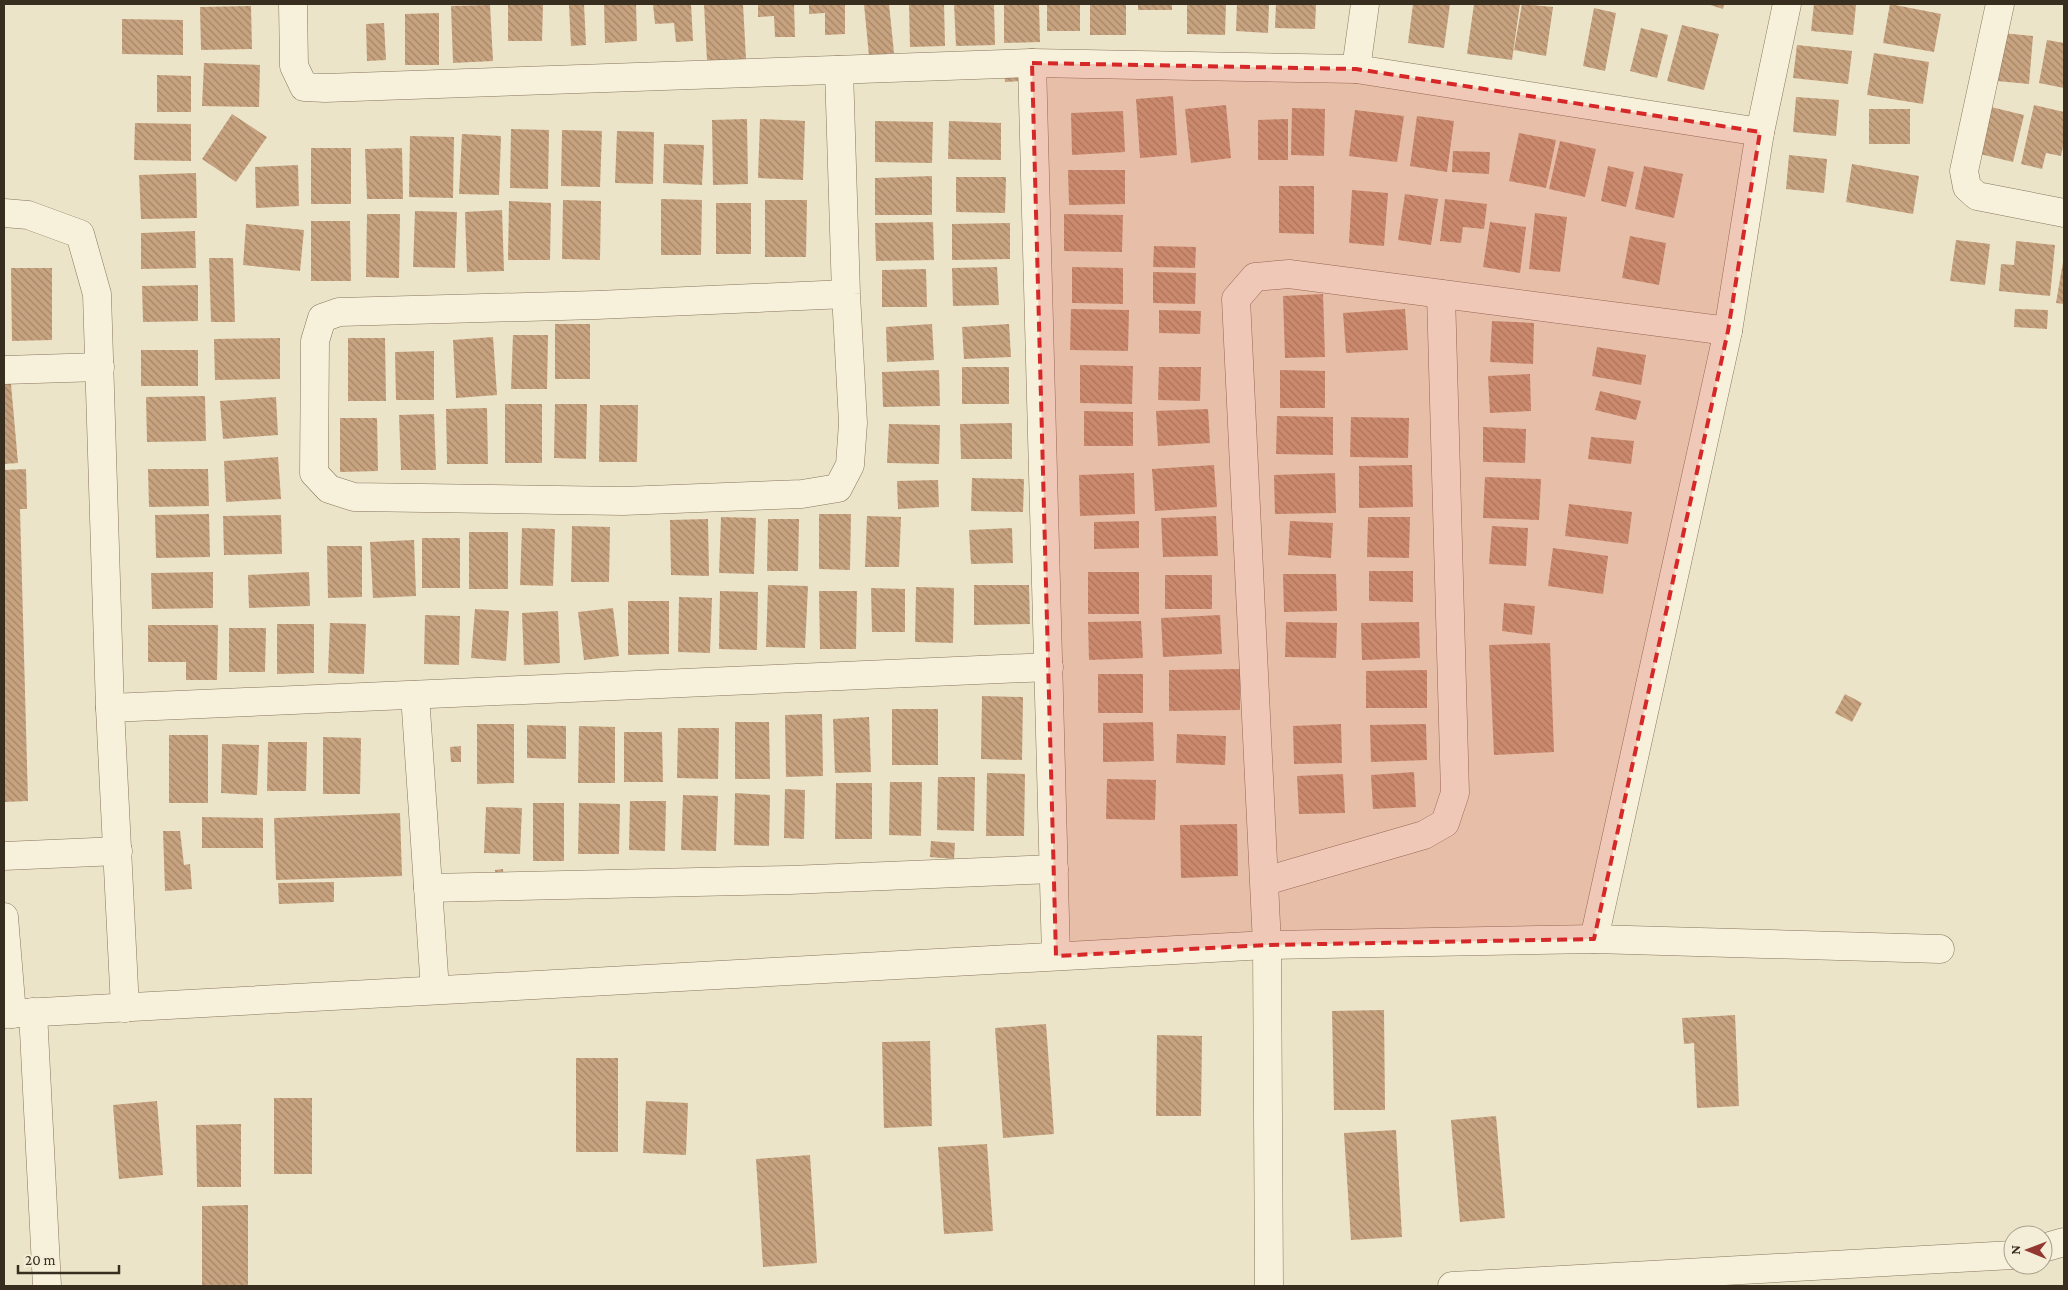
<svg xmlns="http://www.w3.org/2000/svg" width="2068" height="1290" font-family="'Crimson Pro',serif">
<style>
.building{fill:url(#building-back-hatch)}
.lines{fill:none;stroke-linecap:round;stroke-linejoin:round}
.minor-casing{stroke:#87765e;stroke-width:29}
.minor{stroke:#f7f0db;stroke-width:28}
.marked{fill:#d62828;fill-opacity:0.2;stroke:#d62828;stroke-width:4;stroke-dasharray:10 6;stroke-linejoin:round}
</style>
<defs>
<pattern id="building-back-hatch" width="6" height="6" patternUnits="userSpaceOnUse" patternTransform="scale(1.25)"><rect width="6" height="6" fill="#c8a380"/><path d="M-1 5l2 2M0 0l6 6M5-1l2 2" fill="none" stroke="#a38568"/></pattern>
</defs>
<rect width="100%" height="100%" fill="#ece4c8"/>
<g class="building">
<path d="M508,4H543L542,41H508Z"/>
<path d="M584,4L586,45L571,46L569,5Z"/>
<path d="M604,4H636L637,41L605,43Z"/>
<path d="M653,4H691L693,41L676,42L674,23L655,24Z"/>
<path d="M704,4H743L746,59L707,61Z"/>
<path d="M758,4H794L795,37H775L774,16L758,17Z"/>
<path d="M809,4H845V34L825,35V13L809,14Z"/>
<path d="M864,4H889L894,53L869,56Z"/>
<path d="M909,4H944L945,46L910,47Z"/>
<path d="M954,4H994L995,45L956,46Z"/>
<path d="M1004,4H1039L1040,42L1004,43Z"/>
<rect x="1047" y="4" width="33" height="27"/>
<rect x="1090" y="4" width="36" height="31"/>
<rect x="1138" y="4" width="34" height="6"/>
<path d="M1187,4H1226L1225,35L1187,34Z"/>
<path d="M1237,4H1269L1268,33L1236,31Z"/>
<path d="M1276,4H1316L1315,29L1275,28Z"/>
<path d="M1413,4H1450L1444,48L1408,43Z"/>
<path d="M1474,4H1520L1512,60L1467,54Z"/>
<path d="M1522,4L1553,7L1546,56L1514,50Z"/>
<path d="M1707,4H1724L1723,9Z"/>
<path d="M1814,4L1856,5L1853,35L1811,31Z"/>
<path d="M1890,4L1941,14L1934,52L1883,43Z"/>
<path d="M490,5L493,61L453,63L451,6Z"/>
<path d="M251,6L252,49L201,50L200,7Z"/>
<path d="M1594,8L1616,13L1605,71L1583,66Z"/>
<path d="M439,13V65H405V14Z"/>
<path d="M122,19L183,20V55L122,54Z"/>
<path d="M384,23L386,60L367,61L366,24Z"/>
<path d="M1682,25L1719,34L1704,90L1667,81Z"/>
<path d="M1641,28L1668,35L1657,78L1630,71Z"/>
<path d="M2002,33L2033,36L2029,84L1997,81Z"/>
<path d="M2047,40L2064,43V88L2039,83Z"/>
<path d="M1797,45L1852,51L1848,84L1793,78Z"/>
<path d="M1874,53L1929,62L1923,104L1867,95Z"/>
<path d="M204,63L260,65L259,107L202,106Z"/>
<path d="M1025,69V81L1005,82L1004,70Z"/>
<path d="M157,75L191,76V112H157Z"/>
<path d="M1173,96L1177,155L1140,158L1136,99Z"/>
<path d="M1796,97L1839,100L1836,136L1793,132Z"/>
<path d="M1226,105L1231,158L1191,163L1185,109Z"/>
<path d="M2034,105L2064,112V142L2061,156L2046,153L2042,169L2021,164Z"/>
<path d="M1991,107L2024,115L2013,162L1980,154Z"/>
<path d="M1292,108L1325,109L1324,156L1291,155Z"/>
<rect x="1869" y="109" width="41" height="35"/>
<path d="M1355,110L1404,116L1397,162L1349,156Z"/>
<path d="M1123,111L1125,152L1072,155L1071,113Z"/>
<path d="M232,114L267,137L236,182L202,159Z"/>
<path d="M1417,116L1454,121L1447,172L1410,166Z"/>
<path d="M747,119L748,184L713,185L712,120Z"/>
<path d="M760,119L805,121L803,180L758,178Z"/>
<path d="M1288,119V160H1258V120Z"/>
<path d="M875,121L933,122L932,163L875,162Z"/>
<path d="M949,121L1001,123V160L948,159Z"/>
<path d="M135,123L191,124V161L134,160Z"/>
<path d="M511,129L549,130L548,189L510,188Z"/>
<path d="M562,130L602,131L600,187L561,186Z"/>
<path d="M617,131L654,132L653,184L615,183Z"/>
<path d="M1519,133L1556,140L1546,188L1509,181Z"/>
<path d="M462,134L501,136L499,195L459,194Z"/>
<path d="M410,136L454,137L453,198L409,197Z"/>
<path d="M1560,141L1596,149L1585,197L1549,189Z"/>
<path d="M664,144L704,145L702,185L663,183Z"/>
<rect x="311" y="148" width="40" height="56"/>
<path d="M402,148L403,199H367L365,149Z"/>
<path d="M1453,151L1490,152L1489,174L1452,172Z"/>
<path d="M1789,155L1827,159L1824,193L1786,189Z"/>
<path d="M1852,164L1919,176L1913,214L1846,202Z"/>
<path d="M298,165L299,206L256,208L255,167Z"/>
<path d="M1608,166L1634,172L1626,207L1601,201Z"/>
<path d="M1644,166L1683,174L1674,218L1635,209Z"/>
<path d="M1068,170H1125V204L1069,205Z"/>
<path d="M196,173L197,218L141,219L139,175Z"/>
<path d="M932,176V215H875V178Z"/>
<path d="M956,177H1006L1005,213L956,212Z"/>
<path d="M1279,186H1314V234L1279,233Z"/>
<path d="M1352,190L1388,193L1384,246L1349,243Z"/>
<path d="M1405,194L1438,199L1431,245L1398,240Z"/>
<path d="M661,199L702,200L701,255H661Z"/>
<path d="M1445,199L1487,204L1484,229L1463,227L1461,243L1440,241Z"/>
<path d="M563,200L601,201L600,260L562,259Z"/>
<path d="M765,200H807L806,257H765Z"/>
<path d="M509,201L551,203L550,260H508Z"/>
<rect x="716" y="203" width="35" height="51"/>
<path d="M502,210L504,271L467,272L465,212Z"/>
<path d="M415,211L457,212L455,268L413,267Z"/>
<path d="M1535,213L1567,217L1560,272L1529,269Z"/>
<path d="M367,214H400L399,278L366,277Z"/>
<path d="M1064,214L1123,215L1122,252L1064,251Z"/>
<path d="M311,221H350L351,281H311Z"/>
<path d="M933,222L934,260L876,261L875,223Z"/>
<path d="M1490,222L1526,227L1520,273L1483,267Z"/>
<path d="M1010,223V259L952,260V224Z"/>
<path d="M246,224L304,230L300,271L243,265Z"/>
<path d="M195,231L196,268L141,269V233Z"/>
<path d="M1630,236L1666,243L1659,285L1622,278Z"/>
<path d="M1956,240L1990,244L1985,285L1950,281Z"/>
<path d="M2016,241L2055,245L2050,296L1999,291L2001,264L2014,265Z"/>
<path d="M1154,246L1196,247L1195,268L1153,267Z"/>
<path d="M209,258H233L235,322H211Z"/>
<path d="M2063,262H2064V304L2056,303Z"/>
<path d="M997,267L999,305L953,306L952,268Z"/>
<path d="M1072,267L1123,268V304L1072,303Z"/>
<path d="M11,268H52V340L12,341Z"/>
<path d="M926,269L927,307H882V270Z"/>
<path d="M1153,272L1196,273L1195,304L1153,303Z"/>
<path d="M198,285V321L143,322L142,286Z"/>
<path d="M1323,294L1325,357L1285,358L1283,296Z"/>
<path d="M1071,309L1129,310L1128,351L1070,350Z"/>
<path d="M1405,309L1408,350L1346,353L1343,313Z"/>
<path d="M2015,309L2048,310L2047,329L2014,327Z"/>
<path d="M1159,310L1201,311L1200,334L1159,333Z"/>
<path d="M1492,321L1534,323L1533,364L1490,362Z"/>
<rect x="555" y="324" width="35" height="55"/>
<path d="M932,324L934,360L887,362L886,327Z"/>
<path d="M1009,324L1011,357L964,359L962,327Z"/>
<path d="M513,335H548L547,389H511Z"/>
<path d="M493,337L497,395L456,398L453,340Z"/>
<path d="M280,338V379L215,380L214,339Z"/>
<path d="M348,338H385L386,401H348Z"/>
<path d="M1597,347L1646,355L1641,385L1592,376Z"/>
<rect x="141" y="350" width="57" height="36"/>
<path d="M434,351V400H396L395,352Z"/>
<path d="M1080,365L1133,366L1132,404L1080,403Z"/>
<rect x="962" y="367" width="47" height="37"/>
<path d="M1159,367H1201L1200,401L1158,400Z"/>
<path d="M939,370L940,406L883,407L882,372Z"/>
<path d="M1280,370L1325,371V408H1280Z"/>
<path d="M1530,374L1531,411L1490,413L1488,376Z"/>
<path d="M4,384H11L18,463L4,464Z"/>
<path d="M1600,391L1641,401L1636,420L1595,410Z"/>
<path d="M205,396L206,441L147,442L146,397Z"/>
<path d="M276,397L278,435L223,439L220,401Z"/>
<rect x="505" y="404" width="37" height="59"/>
<path d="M555,404H587L586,459L554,458Z"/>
<path d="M600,405H638L637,462H599Z"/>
<path d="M487,408L488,464H447L446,409Z"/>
<path d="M1208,409L1210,443L1158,446L1156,411Z"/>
<path d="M1084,411L1133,412V446H1084Z"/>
<path d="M434,414L436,470H401L399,415Z"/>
<path d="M1277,416L1333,417V455L1276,454Z"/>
<path d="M1351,417L1409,418L1408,458L1350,457Z"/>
<path d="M340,418H377L378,471L340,472Z"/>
<path d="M1012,423V459H961L960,424Z"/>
<path d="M889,424L940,425L939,464L887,463Z"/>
<path d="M1483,427L1526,429L1525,463L1483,462Z"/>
<path d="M1591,437L1634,441L1631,464L1588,459Z"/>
<path d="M278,457L281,499L226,502L224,461Z"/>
<path d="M1214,465L1217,507L1155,511L1152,469Z"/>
<path d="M1412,465L1413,507L1359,508V466Z"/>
<path d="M26,469L27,509H20L28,801L4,802V470Z"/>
<path d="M148,469H208L209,506L149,507Z"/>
<path d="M1134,473L1135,514L1080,516L1079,475Z"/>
<path d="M1335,473L1336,513L1275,514L1274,475Z"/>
<path d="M1485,477L1541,479L1539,520L1483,518Z"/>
<path d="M972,478L1024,479L1023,512L971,511Z"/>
<path d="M938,480L939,507L898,509L897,481Z"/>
<path d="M1569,504L1632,512L1628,544L1565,536Z"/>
<path d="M209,514L210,557L156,558L155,515Z"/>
<path d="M819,514H851L850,570L819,569Z"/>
<path d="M281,515L282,554L224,555L223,516Z"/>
<path d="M867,516L901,517L899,567H865Z"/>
<path d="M1216,516L1218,556L1163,557L1161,518Z"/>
<path d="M721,517L756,518L754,574L719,573Z"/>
<path d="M1368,517H1410L1409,558L1367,557Z"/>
<path d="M708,519L709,576L671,575L670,520Z"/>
<path d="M768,519H799L798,571H767Z"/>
<path d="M1139,521V548L1094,549V522Z"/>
<path d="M1290,521L1333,523L1331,558L1288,555Z"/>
<path d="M572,526L610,527L609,582H571Z"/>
<path d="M1492,526L1528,528L1526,566L1489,564Z"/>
<path d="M522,528L555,529L553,586L520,585Z"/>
<path d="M1012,528L1013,563L971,564L969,530Z"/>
<rect x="469" y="532" width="39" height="57"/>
<rect x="422" y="538" width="38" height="50"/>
<path d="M414,540L416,596L373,598L370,542Z"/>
<path d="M327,546H362V597L328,598Z"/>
<path d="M1553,548L1608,556L1603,594L1548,586Z"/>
<path d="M1369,571H1413V602L1369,601Z"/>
<path d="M213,572V608L152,609L151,573Z"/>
<path d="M309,572L310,606L249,608L248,575Z"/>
<rect x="1088" y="572" width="51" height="42"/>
<path d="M1283,574H1336L1337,611L1284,612Z"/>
<rect x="1165" y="575" width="47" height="34"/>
<path d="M768,585L808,586L805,648L766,647Z"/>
<path d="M974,585H1029L1030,624L974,625Z"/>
<path d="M916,587L954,588L953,643L915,642Z"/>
<path d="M871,588L905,589V632H872Z"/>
<path d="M720,591L758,592L757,650L719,649Z"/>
<path d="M819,591H857L856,649H820Z"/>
<path d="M679,597L712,598L710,653L678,652Z"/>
<path d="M628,601H669V654L628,655Z"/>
<path d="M1504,603L1535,606L1532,635L1502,631Z"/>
<path d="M613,608L619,656L584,660L578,612Z"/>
<path d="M475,609L509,611L506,661L471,658Z"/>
<path d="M558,611L560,663L524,665L522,613Z"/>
<path d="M425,615L460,616L459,665L424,664Z"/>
<path d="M1220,615L1222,654L1163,657L1161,618Z"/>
<path d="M1141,621L1143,658L1089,660L1088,622Z"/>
<path d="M1286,622L1337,623L1336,658L1285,657Z"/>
<path d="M1419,622L1420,658L1362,660L1361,623Z"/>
<path d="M330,623L366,624L364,674L328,673Z"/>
<path d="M277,624H314V673L277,674Z"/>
<path d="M148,625H218L217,680H186V662H148Z"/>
<path d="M229,628H266L265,672H229Z"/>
<path d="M1550,643L1554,752L1494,755L1489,645Z"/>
<path d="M1240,669V710L1169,711V670Z"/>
<path d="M1427,670V708H1366V671Z"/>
<rect x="1098" y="674" width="45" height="39"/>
<path d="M1845,694L1862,703L1852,722L1835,713Z"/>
<path d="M982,696L1023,697L1022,760L981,759Z"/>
<rect x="892" y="709" width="46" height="56"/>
<path d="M822,714L823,776L786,777L785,715Z"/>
<path d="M869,717L871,772L835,773L833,719Z"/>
<path d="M735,722H769L770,779H735Z"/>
<path d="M1153,722L1154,761L1103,762V723Z"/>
<path d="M477,724H514V783L477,784Z"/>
<path d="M1341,724L1342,763L1294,764L1293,726Z"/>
<path d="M1426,724L1427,760L1371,762L1370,725Z"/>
<path d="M527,725L566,726V759L527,758Z"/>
<path d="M579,726L615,727V783H578Z"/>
<path d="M678,728H719L718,779L677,778Z"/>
<path d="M624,732H662L663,782H624Z"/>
<path d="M1177,734L1226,736L1225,765L1176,763Z"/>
<rect x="169" y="735" width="39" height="68"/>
<path d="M323,737L361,738L360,794H323Z"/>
<path d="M268,742H307L306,791H267Z"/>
<path d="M222,744L259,745L257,795L221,793Z"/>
<path d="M461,746V762H451L450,747Z"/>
<path d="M1414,772L1416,807L1373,809L1371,775Z"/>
<path d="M987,773L1025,774L1024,836H986Z"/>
<path d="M1343,774L1345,813L1299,814L1297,776Z"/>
<path d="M938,777H975L974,831L937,830Z"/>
<path d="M1107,779L1156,780L1155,820L1106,819Z"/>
<path d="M890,782H922L921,836L889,835Z"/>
<path d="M836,783H872V839H835Z"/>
<path d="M785,789L805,790L804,839L784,838Z"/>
<path d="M735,793L770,795L769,846L734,845Z"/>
<path d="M683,795L718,796L716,851L681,850Z"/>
<path d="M630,801H666L665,851L629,850Z"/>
<rect x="533" y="803" width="31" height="58"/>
<path d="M579,803L620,804L619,854H578Z"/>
<path d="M486,807L522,808L520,854L484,853Z"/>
<path d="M400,813L402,876L276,880L274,818Z"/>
<path d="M202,817L263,818V848H202Z"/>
<path d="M1237,824L1238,876L1181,878L1180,825Z"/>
<path d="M163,831H180L184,865L190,864L192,889L165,891Z"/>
<path d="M931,841L955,843L954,859L930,857Z"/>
<path d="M503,869L504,883L496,884L495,870Z"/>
<path d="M334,882V902L279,904L278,883Z"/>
<path d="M1384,1010L1385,1110H1334L1332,1011Z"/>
<path d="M1735,1015L1739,1106L1697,1108L1694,1043L1684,1044L1682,1018Z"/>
<path d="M1046,1024L1054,1134L1003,1138L995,1028Z"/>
<path d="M1157,1035L1202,1036L1201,1116H1156Z"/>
<path d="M930,1041L932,1126L884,1128L882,1042Z"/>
<rect x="576" y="1058" width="42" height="94"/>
<rect x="274" y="1098" width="38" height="76"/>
<path d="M157,1101L163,1175L119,1179L113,1105Z"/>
<path d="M646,1101L688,1103L686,1155L643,1153Z"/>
<path d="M1496,1116L1505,1218L1460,1222L1451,1120Z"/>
<path d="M241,1124V1187H197L196,1125Z"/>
<path d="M1396,1130L1402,1237L1351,1240L1344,1133Z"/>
<path d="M987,1144L993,1231L944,1234L938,1147Z"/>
<path d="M810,1155L817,1263L763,1267L756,1159Z"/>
<path d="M248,1205V1286H202V1206Z"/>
</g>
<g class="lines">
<g class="minor-casing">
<g id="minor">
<path d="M293,4L294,66L304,87L325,88L1032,63L1356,69L1760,132"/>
<path d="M2000,4L1964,171L1967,187L1977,196L2064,213"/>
<path d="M1032,63L1056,956"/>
<path d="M1356,69L1365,4"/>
<path d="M839,70L846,294L853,423L850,465L838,488L802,494L623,501L354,497L329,489L314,473L315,341L322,318L339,312L597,305L846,294"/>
<path d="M4,213L28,215L80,234L97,294L110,708L125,1008"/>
<path d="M4,370L100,367"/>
<path d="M415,695L435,990"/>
<path d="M110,708L1049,667"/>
<path d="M4,856L118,851"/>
<path d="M1265,881L1424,835L1445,823L1455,793L1441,294"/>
<path d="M428,888L790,880L1054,869"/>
<path d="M4,917L12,1014"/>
<path d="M1594,939L1728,331L1760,132L1787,4"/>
<path d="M33,1012L47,1286"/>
<path d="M4,1014L1267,945L1594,939L1940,949"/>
<path d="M2043,1248L2064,1242"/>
<path d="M1269,1286L1267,945L1236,299L1255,277L1289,274L1728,331"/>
<path d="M1452,1286L2013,1255"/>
</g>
</g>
<use href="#minor" class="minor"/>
</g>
<path class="marked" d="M1032,63L1356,69L1760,132L1728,331L1594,939L1267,945L1056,956Z"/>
<rect width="2068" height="1290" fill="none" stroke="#382e20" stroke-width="10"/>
<g transform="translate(2028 1250) rotate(271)"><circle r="24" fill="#f4edd7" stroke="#a9a18e"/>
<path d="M0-4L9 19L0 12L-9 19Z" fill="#933731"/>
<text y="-8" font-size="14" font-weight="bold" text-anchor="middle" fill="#382e20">N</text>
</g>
<path d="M18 1265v8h101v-8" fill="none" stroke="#382e20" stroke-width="2.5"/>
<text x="25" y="1265" font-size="15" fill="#382e20" stroke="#f4edd7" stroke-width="4" paint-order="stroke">20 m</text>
</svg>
